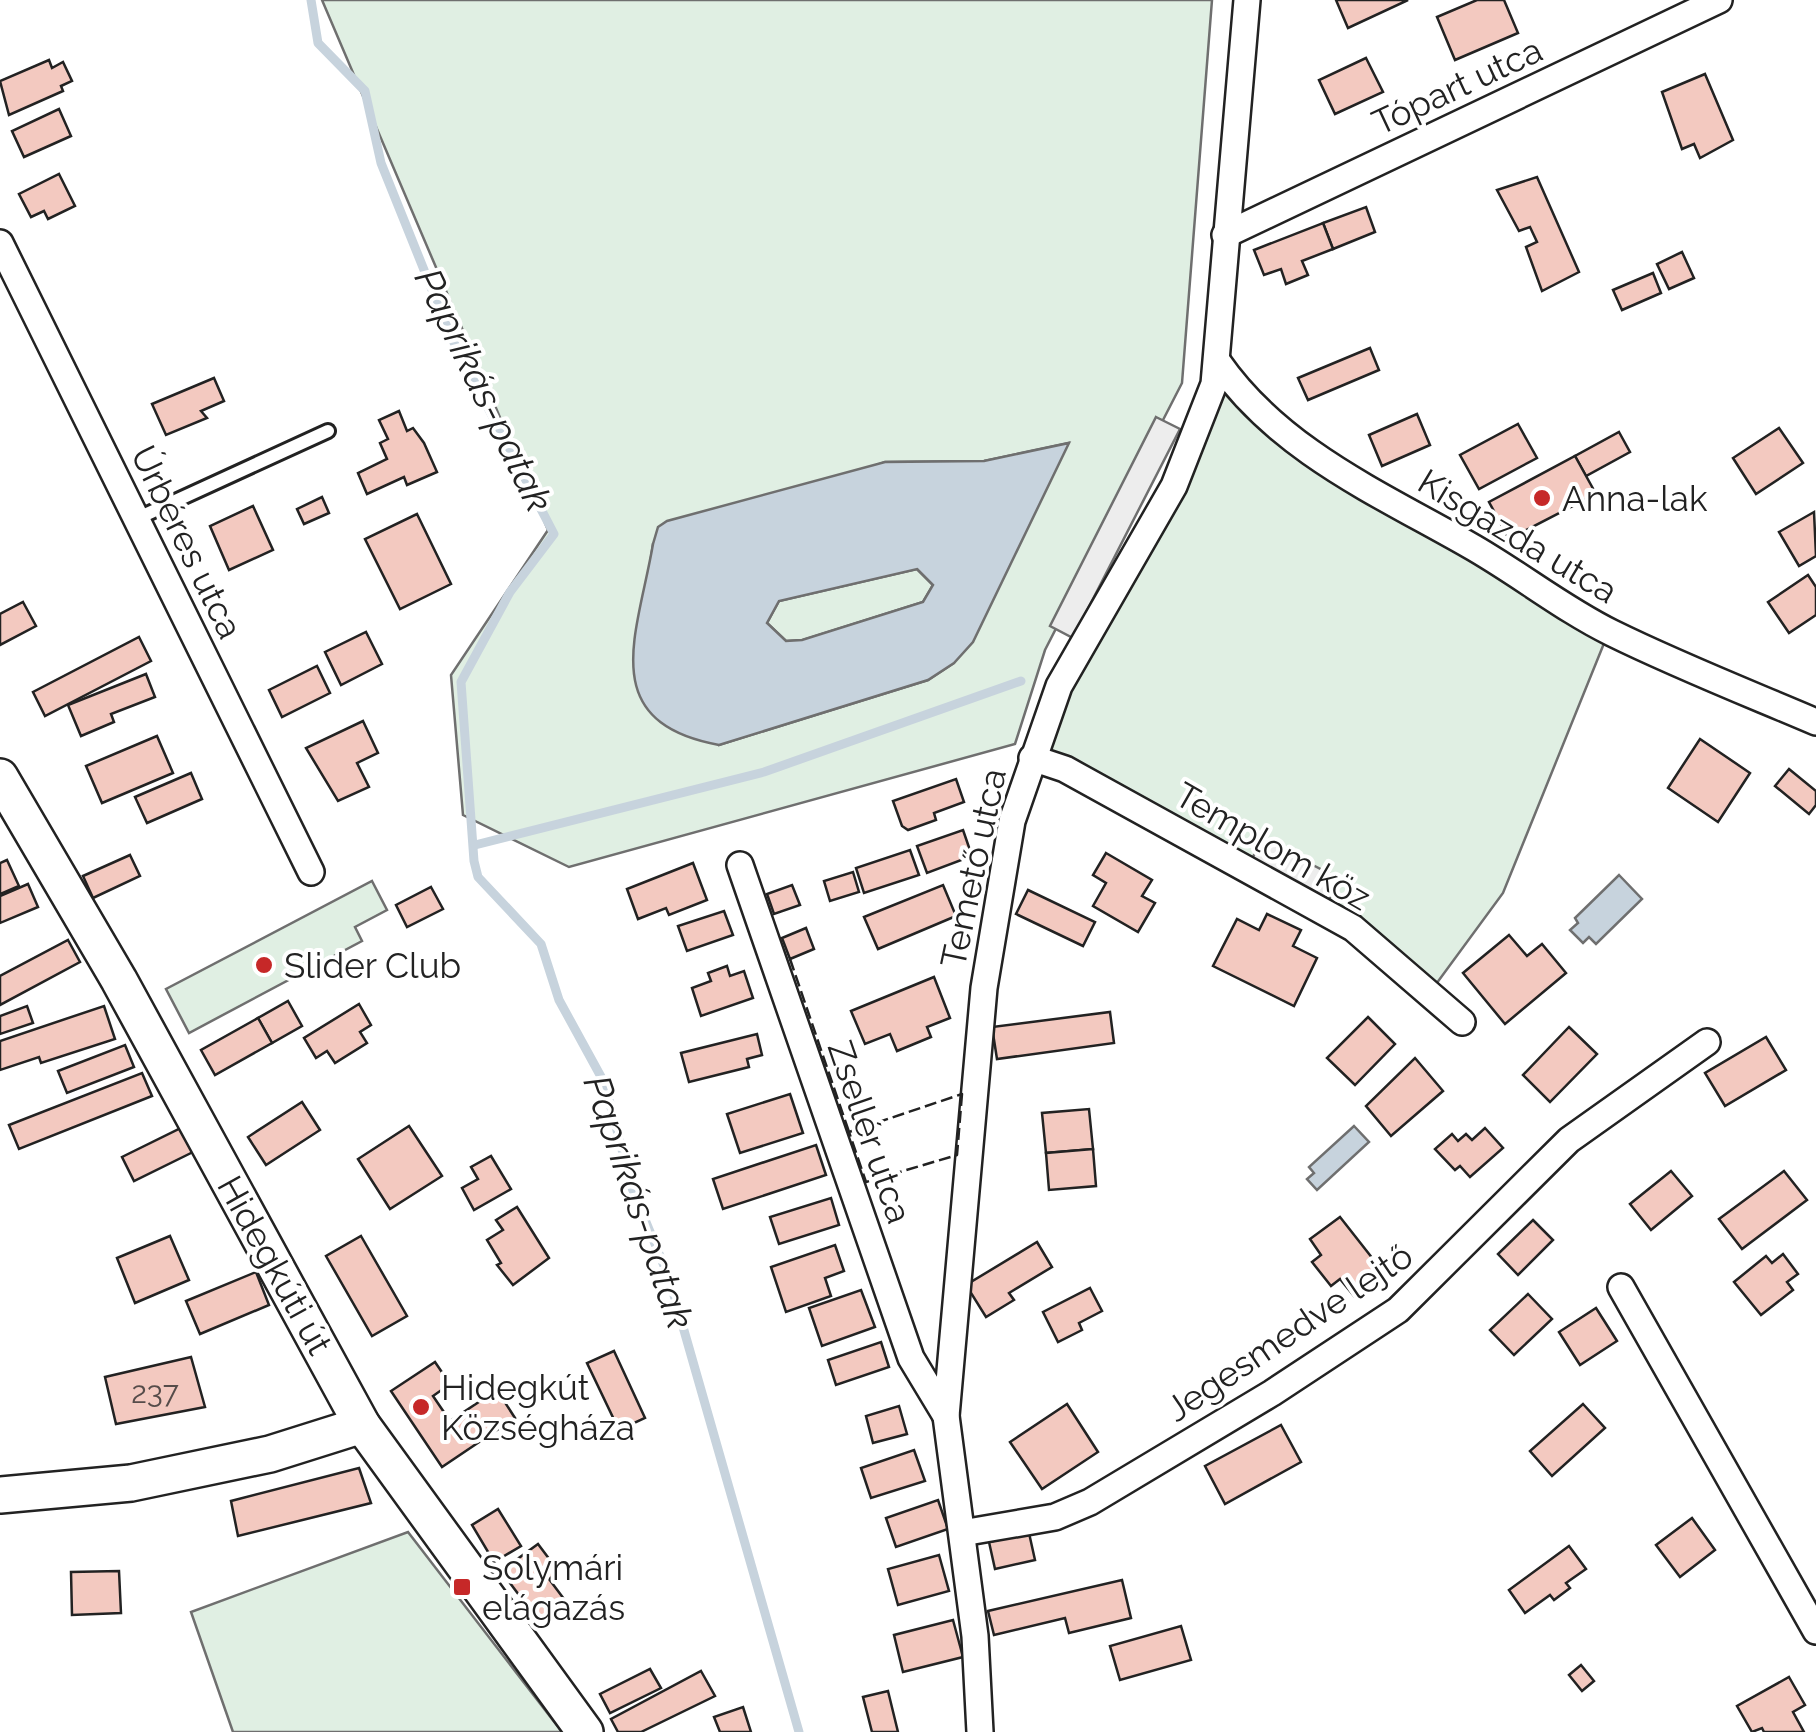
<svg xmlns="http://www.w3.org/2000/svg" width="1816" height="1732" font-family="Raleway,sans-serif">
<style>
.green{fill:#e0efe3;stroke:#6f6f6f;stroke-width:2.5;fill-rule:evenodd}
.parking{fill:#ededed;stroke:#6f6f6f;stroke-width:2.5}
.water{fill:#c7d3dd;stroke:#6f6f6f;stroke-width:2.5;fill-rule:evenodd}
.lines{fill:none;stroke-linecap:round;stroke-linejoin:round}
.stream{stroke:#c7d3dd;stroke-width:9}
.building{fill:#f3c9c0;stroke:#222;stroke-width:2.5}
.lane-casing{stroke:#222;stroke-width:18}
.street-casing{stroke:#222;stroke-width:30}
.secondary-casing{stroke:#222;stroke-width:40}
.lane{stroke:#fff;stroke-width:12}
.street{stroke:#fff;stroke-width:25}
.secondary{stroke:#fff;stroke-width:35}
.fence{stroke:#222;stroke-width:2.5;stroke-dasharray:12 5;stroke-linecap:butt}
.poi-dot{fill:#c62828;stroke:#fff;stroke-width:4}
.labels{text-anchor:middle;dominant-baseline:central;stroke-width:8;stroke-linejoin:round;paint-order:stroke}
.number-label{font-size:30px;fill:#564c4a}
.street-label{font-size:35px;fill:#222;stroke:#fff}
.poi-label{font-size:35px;fill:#222;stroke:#fff;text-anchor:start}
.water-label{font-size:38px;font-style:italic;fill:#222;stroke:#fff}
</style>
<rect width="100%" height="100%" fill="#fff"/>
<g class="green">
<path d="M322,0H1212L1182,383L1045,650L1015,744L569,867L463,815L451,675L548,530ZM1068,443L954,663L928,680L719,745L648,577L653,544L885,462L984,461Z"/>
<path d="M1218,362L1291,440L1609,631L1503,893L1431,991L1353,928L1032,758L1174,486Z"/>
<path d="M917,569L933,585L923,602L803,640L786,641L767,623L779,601Z"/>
<path d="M372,881L387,910L355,927L362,941L189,1033L166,989Z"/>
<path d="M408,1532L562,1732H233L191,1612Z"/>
</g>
<g class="parking">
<path d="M1156,417L1180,429L1073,638L1050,626Z"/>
<path d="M1262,839L1340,879L1325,907L1248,867Z"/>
</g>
<g class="water">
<path d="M1069,443L973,642L954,663L928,680L719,745C594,722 638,633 653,544L658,527L667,521L885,462L984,461ZM917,569L933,585L923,602L802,640L786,641L767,623L779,601Z"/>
<path d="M1619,875L1642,899L1596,944L1589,937L1583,943L1570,930L1578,923L1575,918Z"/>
<path d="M1354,1126L1369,1142L1317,1190L1307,1179L1314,1173L1309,1167Z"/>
</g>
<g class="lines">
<g class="stream">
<path d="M311,0L318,43L365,91L381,163L451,337L554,534L510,592L461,682L474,861L478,877L541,944L559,1000L605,1084L632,1188L669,1278L799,1732"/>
<path d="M475,845L764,772L1021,681"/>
</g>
</g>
<g class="building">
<path d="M1336,0H1408L1348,28Z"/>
<path d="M1477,0H1504L1518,33L1455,60L1437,17Z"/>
<path d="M1366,58L1383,92L1335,114L1319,80Z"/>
<path d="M49,60L52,68L63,62L72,81L61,86L63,91L9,115L0,81Z"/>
<path d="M1705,74L1733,140L1700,158L1694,144L1682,149L1662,92Z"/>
<path d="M59,109L71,136L24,157L12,131Z"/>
<path d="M59,174L75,206L48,219L44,211L31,217L19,194Z"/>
<path d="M1537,177L1579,272L1542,291L1526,247L1537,242L1530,227L1519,231L1497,190Z"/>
<path d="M1366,207L1375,232L1333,249L1323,223Z"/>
<path d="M1323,223L1333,249L1302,261L1308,275L1286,284L1281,269L1264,275L1254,250Z"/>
<path d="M1682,252L1694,278L1669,289L1657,264Z"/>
<path d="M1653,273L1661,293L1622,310L1613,290Z"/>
<path d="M1370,348L1379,370L1308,400L1298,378Z"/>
<path d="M214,378L224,401L201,411L207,418L166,435L152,404Z"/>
<path d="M399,411L407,431L413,428L424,443L437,472L407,485L404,477L367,494L358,473L387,459L380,443L388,439L379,420Z"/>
<path d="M1417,414L1430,445L1382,466L1369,435Z"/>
<path d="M1518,424L1537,458L1479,489L1460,455Z"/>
<path d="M1779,428L1803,463L1756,494L1733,458Z"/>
<path d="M1619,432L1630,452L1586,476L1575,456Z"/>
<path d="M1575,456L1596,494L1509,539L1489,502Z"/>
<path d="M322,497L329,513L304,524L297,509Z"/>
<path d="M253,506L273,550L229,570L210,526Z"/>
<path d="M1814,512L1816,556L1799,566L1779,532Z"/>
<path d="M417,514L451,584L400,609L365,539Z"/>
<path d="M1808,575L1816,587V615L1789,633L1768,602Z"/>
<path d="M23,602L36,626L0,645V614Z"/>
<path d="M366,632L382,664L341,685L325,652Z"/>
<path d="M139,637L151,661L45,716L33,692Z"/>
<path d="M317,666L330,693L282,717L269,690Z"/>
<path d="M146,674L155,697L111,714L114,722L81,736L68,705Z"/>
<path d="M363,721L378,753L357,763L369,787L338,801L306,748Z"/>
<path d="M157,736L173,773L102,803L86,766Z"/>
<path d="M1700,739L1750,773L1718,822L1668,788Z"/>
<path d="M1789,769L1816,791V805L1809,814L1775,786Z"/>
<path d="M191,773L202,799L147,823L135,797Z"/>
<path d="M956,779L964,802L934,813L936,820L908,830L902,826L893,801Z"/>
<path d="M963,830L972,856L927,873L917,846Z"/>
<path d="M910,850L919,875L864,893L856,868Z"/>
<path d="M1106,853L1152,880L1142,896L1155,903L1138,932L1093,906L1106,883L1093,875Z"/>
<path d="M130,855L140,876L93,898L83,876Z"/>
<path d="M7,860L19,886L0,894V863Z"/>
<path d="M693,863L707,900L669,915L666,908L638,919L627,889Z"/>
<path d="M853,872L859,892L830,901L824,881Z"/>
<path d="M28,884L38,907L0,923V896Z"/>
<path d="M792,885L800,905L774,914L767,894Z"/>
<path d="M943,885L956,916L878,949L864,917Z"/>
<path d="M431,887L443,909L407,927L396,905Z"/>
<path d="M1028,890L1095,922L1083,946L1016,914Z"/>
<path d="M724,911L733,935L687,951L678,926Z"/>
<path d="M1267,914L1301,930L1293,946L1317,958L1294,1006L1213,966L1237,919L1259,930Z"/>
<path d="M806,928L814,949L790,959L782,938Z"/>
<path d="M1509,935L1527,956L1542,944L1566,973L1505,1024L1463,973Z"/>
<path d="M68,940L80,962L0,1005V976Z"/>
<path d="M727,966L730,976L744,971L753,998L701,1016L692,988L711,981L708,973Z"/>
<path d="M934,977L950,1018L927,1027L931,1037L897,1051L890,1034L865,1044L851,1011Z"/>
<path d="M288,1001L302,1026L272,1043L258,1018Z"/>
<path d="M359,1004L371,1025L360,1032L367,1043L335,1063L327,1051L316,1058L304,1038Z"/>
<path d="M27,1006L33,1023L0,1034V1016Z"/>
<path d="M104,1006L115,1039L41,1063L39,1057L0,1070V1041Z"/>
<path d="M1110,1012L1114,1043L997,1059L992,1027Z"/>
<path d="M1368,1017L1395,1044L1355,1085L1327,1058Z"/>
<path d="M258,1018L272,1043L215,1075L201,1050Z"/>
<path d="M1569,1027L1597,1054L1550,1102L1523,1075Z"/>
<path d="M757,1034L762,1055L747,1059L749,1067L689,1082L681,1053Z"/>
<path d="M1766,1037L1786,1070L1725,1106L1705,1073Z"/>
<path d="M125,1045L134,1067L67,1093L58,1071Z"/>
<path d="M1415,1058L1443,1091L1391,1136L1366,1106Z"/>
<path d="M142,1073L152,1096L19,1149L9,1125Z"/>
<path d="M790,1094L803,1133L740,1153L727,1114Z"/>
<path d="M302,1102L320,1130L266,1165L248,1137Z"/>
<path d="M1089,1109L1093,1149L1046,1153L1042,1113Z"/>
<path d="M409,1126L442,1176L390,1209L358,1159Z"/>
<path d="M183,1127L195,1151L134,1181L122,1157Z"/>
<path d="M1485,1128L1503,1148L1470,1177L1460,1166L1455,1170L1435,1149L1452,1134L1458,1141L1466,1134L1472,1140Z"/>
<path d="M816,1145L826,1175L723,1209L713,1179Z"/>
<path d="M1093,1149L1096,1186L1049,1190L1046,1153Z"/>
<path d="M491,1156L511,1189L474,1210L462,1188L478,1179L471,1167Z"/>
<path d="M1671,1171L1692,1196L1651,1230L1630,1204Z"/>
<path d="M1784,1171L1807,1200L1742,1249L1719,1219Z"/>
<path d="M831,1198L839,1225L779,1244L770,1217Z"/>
<path d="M517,1207L549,1258L513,1285L497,1265L501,1263L487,1240L503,1230L496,1220Z"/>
<path d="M1340,1217L1384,1273L1354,1296L1340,1279L1331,1286L1312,1262L1321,1255L1310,1239Z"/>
<path d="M1533,1220L1553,1240L1518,1275L1498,1254Z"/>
<path d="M170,1236L189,1280L135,1303L117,1258Z"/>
<path d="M361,1236L407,1316L372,1336L326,1256Z"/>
<path d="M1037,1242L1052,1267L1009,1293L1014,1300L986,1317L966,1285Z"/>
<path d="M835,1245L844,1271L825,1278L831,1296L786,1312L771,1267Z"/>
<path d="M1783,1254L1798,1274L1787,1282L1793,1290L1761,1315L1734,1282L1766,1256L1772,1263Z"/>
<path d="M256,1272L269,1305L200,1334L186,1301Z"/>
<path d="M1090,1288L1102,1311L1079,1323L1082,1330L1058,1342L1043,1312Z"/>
<path d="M861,1290L875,1327L822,1346L809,1308Z"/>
<path d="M1528,1294L1552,1319L1514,1355L1490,1330Z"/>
<path d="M1596,1308L1617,1341L1580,1365L1559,1332Z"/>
<path d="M881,1342L889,1367L836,1385L828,1360Z"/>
<path d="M614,1351L645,1418L619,1430L587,1363Z"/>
<path d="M191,1357L205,1407L116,1424L105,1377Z"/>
<path d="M435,1362L450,1384L433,1396L450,1421L497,1390L515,1418L442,1467L391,1391Z"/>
<path d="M1067,1404L1098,1452L1042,1489L1010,1442Z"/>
<path d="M1583,1404L1605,1428L1552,1476L1530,1451Z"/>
<path d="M899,1406L907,1434L873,1443L866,1416Z"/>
<path d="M1281,1425L1301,1462L1225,1504L1205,1466Z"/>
<path d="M914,1450L925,1481L871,1498L861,1468Z"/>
<path d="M359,1468L371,1503L238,1536L231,1501Z"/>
<path d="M938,1500L948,1529L896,1547L886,1518Z"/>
<path d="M498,1509L521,1546L494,1562L472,1525Z"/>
<path d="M1692,1518L1715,1550L1680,1577L1656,1545Z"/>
<path d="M1029,1533L1035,1560L995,1569L989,1542Z"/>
<path d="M538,1544L559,1572L549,1579L567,1603L540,1623L501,1571Z"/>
<path d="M1569,1546L1586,1569L1566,1583L1570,1588L1554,1600L1550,1595L1525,1613L1509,1590Z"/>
<path d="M939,1555L949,1591L898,1605L888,1569Z"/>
<path d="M119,1571L121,1613L72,1615L71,1572Z"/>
<path d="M1122,1580L1131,1618L1069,1633L1065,1618L994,1635L988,1611Z"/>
<path d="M953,1620L963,1657L903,1672L894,1635Z"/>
<path d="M1181,1626L1191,1660L1120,1680L1110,1646Z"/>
<path d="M1581,1665L1594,1681L1582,1691L1569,1675Z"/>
<path d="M650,1669L661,1688L610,1713L600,1694Z"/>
<path d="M701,1671L715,1696L641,1732H618L611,1719Z"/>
<path d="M1789,1677L1805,1705L1793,1712L1804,1732H1764L1762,1728L1752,1732L1737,1706Z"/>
<path d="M888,1691L898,1732H872L863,1697Z"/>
<path d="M743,1707L751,1732H720L714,1717Z"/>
</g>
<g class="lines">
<g class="lane-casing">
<path id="lane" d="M136,519L328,431"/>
</g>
<g class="street-casing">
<g id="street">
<path d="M1225,235L1719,0"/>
<path d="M0,243L311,872"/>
<path d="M1218,362C1279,450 1378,493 1469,545C1517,572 1563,609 1612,633C1679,666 1748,693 1816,722"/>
<path d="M1032,758L1065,769L1353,928L1462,1022"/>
<path d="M740,865L911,1358L946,1416"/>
<path d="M1621,1287L1816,1631"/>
<path d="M962,1533L1055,1517L1090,1502L1272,1393L1398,1310L1569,1140L1707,1042"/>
<path d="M980,1732L975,1636L946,1416L984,988L1012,821L1059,686L1174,486L1214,384L1247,0"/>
</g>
</g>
<g class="secondary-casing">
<g id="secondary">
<path d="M0,777L119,980L362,1425L585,1732"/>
<path d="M0,1495L131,1483L270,1454L362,1425"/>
</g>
</g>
<use href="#lane" class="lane"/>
<use href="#street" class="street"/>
<use href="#secondary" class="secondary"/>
<g class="fence">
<path d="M790,959L849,1132"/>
<path d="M962,1094L957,1155L866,1182L849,1132Z"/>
</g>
</g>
<g class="poi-dot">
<circle cx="1542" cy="498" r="10"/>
<circle cx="264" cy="965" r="10"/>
<circle cx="421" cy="1407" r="10"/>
<rect x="452" y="1577" width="20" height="20" rx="5"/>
</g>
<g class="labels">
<g class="number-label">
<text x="155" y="1392">237</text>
</g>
<g class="street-label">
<text transform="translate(1457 86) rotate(-25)">Tópart utca</text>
<text transform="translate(1518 536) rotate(31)">Kisgazda utca</text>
<text transform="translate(187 542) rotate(64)">Úrbéres utca</text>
<text transform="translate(1273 846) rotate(30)">Templom köz</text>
<text transform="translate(973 868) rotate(-78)">Temető utca</text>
<text transform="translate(870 1132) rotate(71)">Zsellér utca</text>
<text transform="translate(275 1265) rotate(61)">Hidegkúti út</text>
<text transform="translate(1289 1332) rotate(-34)">Jegesmedve lejtő</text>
</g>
<g class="poi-label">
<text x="1562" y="498">Anna-lak</text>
<text x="284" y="965">Slider Club</text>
<text x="441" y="1387">Hidegkút<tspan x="441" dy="40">Községháza</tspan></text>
<text x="482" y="1567">Solymári<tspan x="482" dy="40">elágazás</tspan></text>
</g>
<g class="water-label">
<text transform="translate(484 390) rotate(64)">Paprikás-patak</text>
<text transform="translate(639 1202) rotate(71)">Paprikás-patak</text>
</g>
</g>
</svg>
